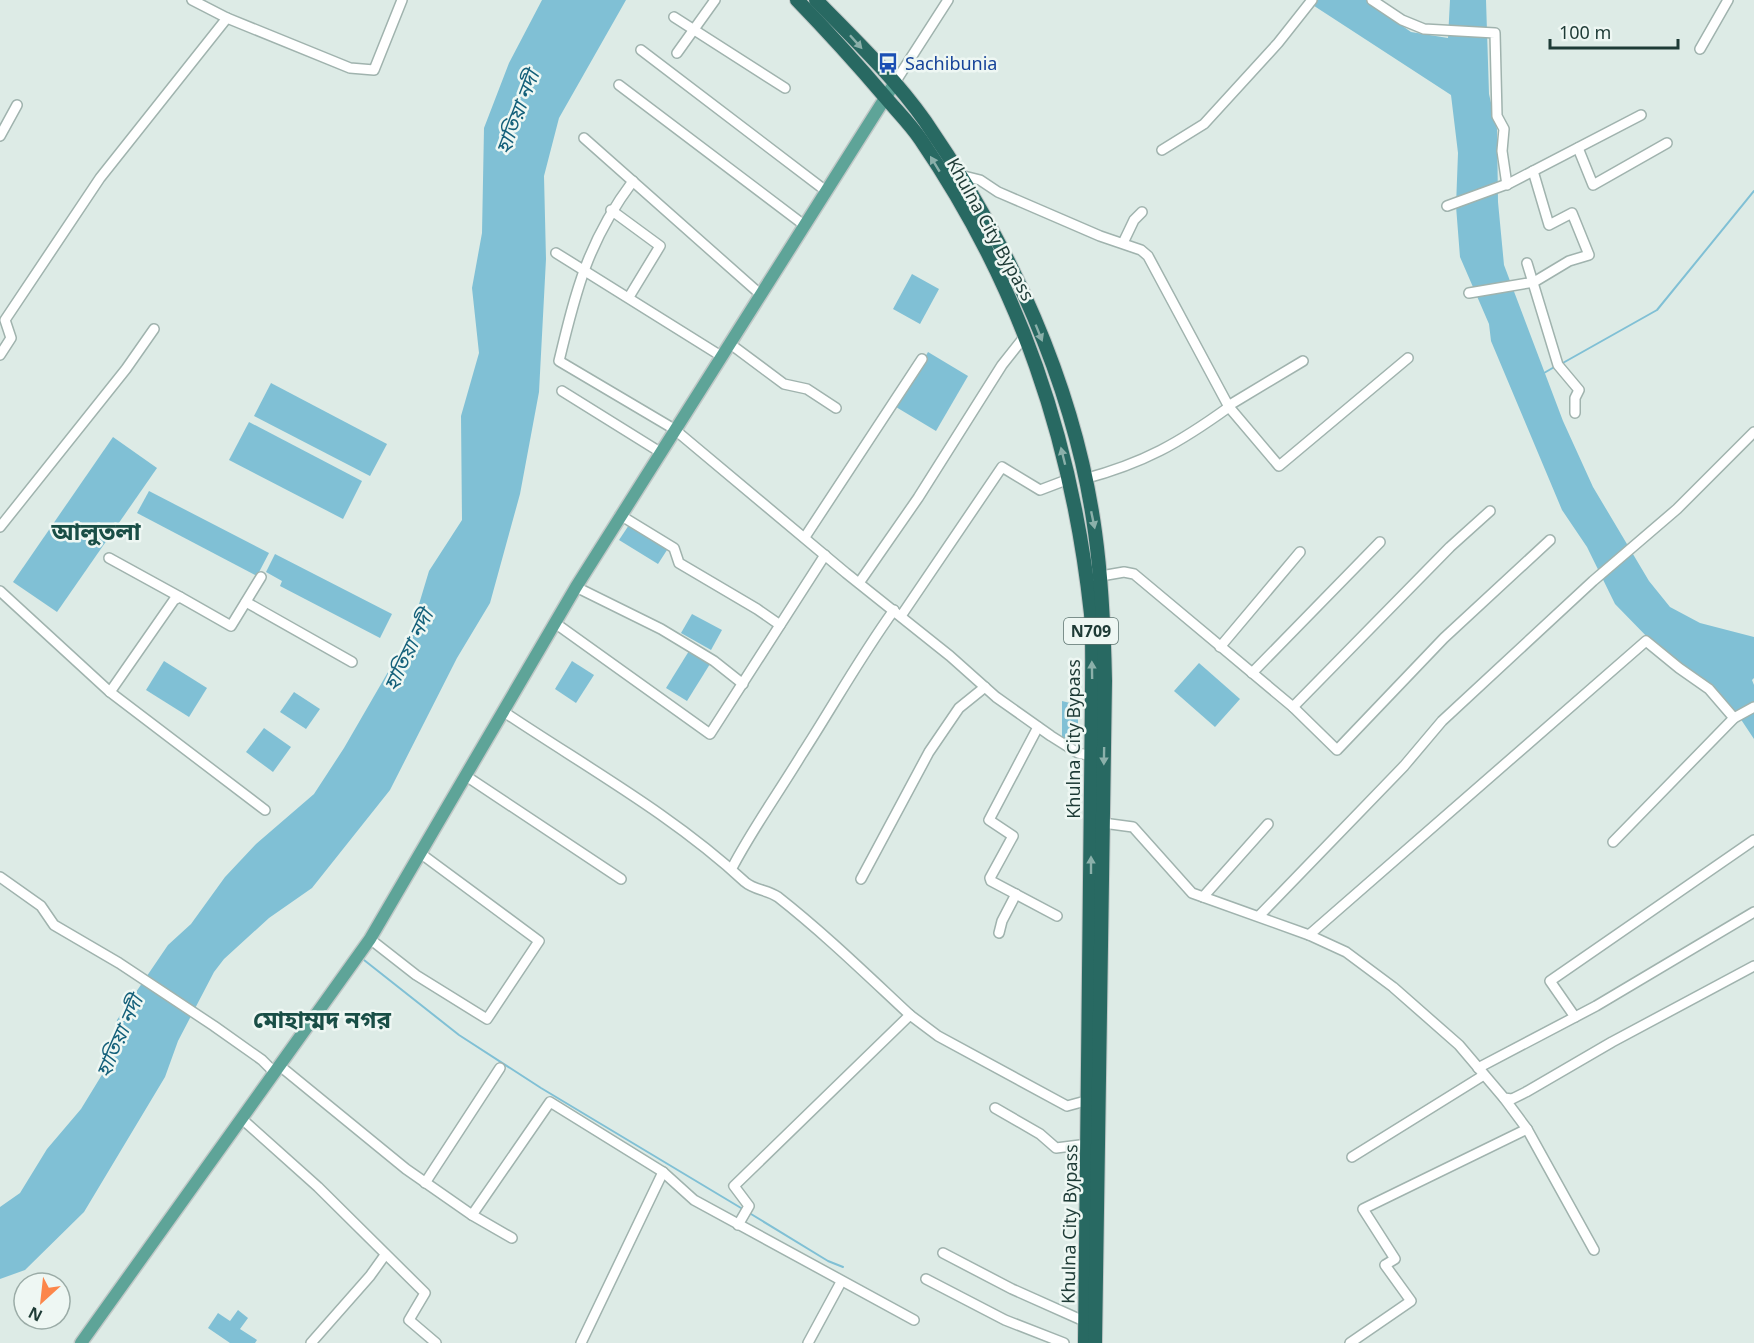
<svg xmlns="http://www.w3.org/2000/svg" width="1754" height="1343" font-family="'Noto Sans','Noto Sans Bengali',sans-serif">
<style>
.water{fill:#80c0d5}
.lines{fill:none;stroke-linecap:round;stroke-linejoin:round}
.stream{stroke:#80c0d5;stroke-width:2}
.minor-casing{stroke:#a0b3ae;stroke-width:12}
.major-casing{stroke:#c0c8c7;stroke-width:15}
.highway-casing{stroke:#c0c8c7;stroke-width:16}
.minor{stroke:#fff;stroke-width:9}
.major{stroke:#5ea498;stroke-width:12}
.highway{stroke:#286962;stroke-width:14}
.oneway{fill:#8bb0aa}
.labels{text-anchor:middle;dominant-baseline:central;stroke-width:5;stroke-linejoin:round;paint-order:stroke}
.shield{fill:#eef7f3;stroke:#5c736f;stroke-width:1.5}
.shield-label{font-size:16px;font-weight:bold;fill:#1e3b36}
.transit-label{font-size:18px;fill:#164399;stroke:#eef7f3;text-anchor:start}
.street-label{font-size:18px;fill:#1e3b36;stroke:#eef7f3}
.water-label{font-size:20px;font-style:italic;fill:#14607a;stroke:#eef7f3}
.district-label{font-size:24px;font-weight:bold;fill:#194e46;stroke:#eef7f3}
</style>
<rect width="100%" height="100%" fill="#ddebe6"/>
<g class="water">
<path d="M542,0H626L559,118L544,176L546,259L539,392L520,494L490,603L457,658L390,790L312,888L269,918L224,959L214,972L178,1041L165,1077L84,1212L25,1270L0,1279V1207L20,1193L47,1149L81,1109L111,1060L117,1020L168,945L191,924L225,877L256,844L314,794L344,748L410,634L429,571L462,520L461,416L479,353L472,288L482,233L484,128L509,63Z"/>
<path d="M1305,0H1366L1411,32L1448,38L1450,0H1486L1489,94L1497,129L1498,202L1504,265L1563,421L1593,487L1649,581L1670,607L1700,623L1754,637V678L1752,680L1754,685V739L1740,718L1723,700L1654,644L1615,604L1587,547L1562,510L1491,341L1489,324L1460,257L1456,206L1458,153L1451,95Z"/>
<path d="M912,274L939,289L920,324L893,309Z"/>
<path d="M928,352L968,376L936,431L896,407Z"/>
<path d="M271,383L387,444L370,476L254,416Z"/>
<path d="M249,422L362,481L343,519L229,460Z"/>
<path d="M113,437L157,468L57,612L13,582Z"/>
<path d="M149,491L269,553L257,576L137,513Z"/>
<path d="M629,525L667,550L658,564L619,540Z"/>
<path d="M275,554L392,614L380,638L280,586L282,581L266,572Z"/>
<path d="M692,614L722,630L711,650L681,633Z"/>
<path d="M689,651L710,664L687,701L666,688Z"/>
<path d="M164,661L207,688L189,717L146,690Z"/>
<path d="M572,661L594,675L576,703L555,689Z"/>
<path d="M1199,663L1240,699L1215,727L1174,691Z"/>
<path d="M294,692L320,709L306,729L280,712Z"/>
<path d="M1062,701L1078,705V746L1062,739Z"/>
<path d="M264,728L291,747L273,772L246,752Z"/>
<path d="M238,1310L248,1318L240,1329L257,1340L255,1343H230L208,1328L218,1313L230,1321Z"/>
</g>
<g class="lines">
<g class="stream">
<path d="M1561,364L1657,310L1754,191"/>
<path d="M1544,373L1556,366"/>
<path d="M364,960L459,1035L541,1088L741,1208"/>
<path d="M751,1214L828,1261L843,1267"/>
</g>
<g class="minor-casing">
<g id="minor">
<path d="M192,0L227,18L350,68L374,70L402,0"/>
<path d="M1372,0L1402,20L1424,29L1495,33L1497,116L1504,129L1502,151L1507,185"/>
<path d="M674,17L785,88"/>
<path d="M1700,49L1728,0"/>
<path d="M641,50L826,191"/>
<path d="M677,53L715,0"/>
<path d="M894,84L948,0"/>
<path d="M619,85L804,225"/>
<path d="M0,136L17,105"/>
<path d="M584,138L760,294"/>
<path d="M1578,148L1593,185L1667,143"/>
<path d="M1162,150L1204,124L1278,43L1312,0"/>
<path d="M960,175L980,180L998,192L1100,236L1141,250L1148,256L1229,407"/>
<path d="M633,181C588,241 576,290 559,361L674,429L846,573L950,656L996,697L1051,736L1078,753L1092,756"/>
<path d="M1447,206L1510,183L1641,115"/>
<path d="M611,210L660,246L629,297"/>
<path d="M1123,243L1134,220L1142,212"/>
<path d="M556,253L721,356"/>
<path d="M1527,263L1558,365L1579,390L1575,398V413"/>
<path d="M1469,293L1534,282L1569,261L1589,255L1572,213L1549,225L1533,171"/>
<path d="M729,343L784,384L807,389L836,408"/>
<path d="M0,355L11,338L5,320L100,178L227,18"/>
<path d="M562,391L660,452"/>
<path d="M1228,406L1303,361"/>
<path d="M1084,479C1144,463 1179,443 1229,407L1279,466L1408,358"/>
<path d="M620,515L674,548L679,563L757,609L780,625"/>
<path d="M0,527L126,369L154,329"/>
<path d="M805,537L922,359"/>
<path d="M109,558L180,597"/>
<path d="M1101,576L1124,572L1134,574L1293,707L1450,547L1490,511"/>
<path d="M859,583L918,498L1002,365L1025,336"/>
<path d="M576,587L661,629L714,661L743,684"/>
<path d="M0,591L110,692L265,810"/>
<path d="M246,602L352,662"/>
<path d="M901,616L1002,467L1040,490L1069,479"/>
<path d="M555,623L710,734L825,555"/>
<path d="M1220,647L1300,552"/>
<path d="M1252,673L1380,542"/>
<path d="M110,692L174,600L180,597L231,626L261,577"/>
<path d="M1293,707L1337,750L1444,638L1550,540"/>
<path d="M504,712C586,767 673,815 745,882C754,890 768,890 778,897C825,934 867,975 910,1015"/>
<path d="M1038,727L989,820L1013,836L990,878L991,881L1057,916"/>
<path d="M466,776L621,879"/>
<path d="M1103,823L1133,827L1192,893L1309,935L1346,952L1393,987L1459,1045L1504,1098L1512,1099L1526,1092L1612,1042L1754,966"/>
<path d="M1613,842L1734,718L1754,707"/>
<path d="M732,868C753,828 779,792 802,754C833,706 860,657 894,610"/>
<path d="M0,877L41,906L54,925L119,963L214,1026L262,1060L275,1073"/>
<path d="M861,879L929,752L959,708L985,687"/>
<path d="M1203,897L1268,824"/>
<path d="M1259,916L1404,766L1442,721L1593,581L1677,509L1754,432"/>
<path d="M999,933L1002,921L1016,894"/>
<path d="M1309,935L1646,641L1679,668L1709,689L1734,718"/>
<path d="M370,939L416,975L487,1019L539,941L420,853"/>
<path d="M1575,1017L1550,981L1754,840"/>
<path d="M280,1066L406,1169L472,1215"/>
<path d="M1478,1068L1596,1006L1754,912"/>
<path d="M995,1108L1040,1134L1056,1148L1088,1144"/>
<path d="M242,1119L318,1187L425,1293L409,1320L436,1343"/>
<path d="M1527,1129L1594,1250"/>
<path d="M1352,1157L1484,1075"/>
<path d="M425,1183L500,1068"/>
<path d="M738,1225L749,1206L734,1186L910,1015L938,1036L1067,1106L1089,1100"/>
<path d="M512,1238L472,1215L550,1102L663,1172L694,1200L914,1320"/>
<path d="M943,1253L1012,1289L1086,1322"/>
<path d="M926,1279L1005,1320L1064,1343"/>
<path d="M311,1343L370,1276L385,1255"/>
<path d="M581,1343L663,1172"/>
<path d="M808,1343L841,1282"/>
<path d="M1350,1343L1411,1301L1385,1265L1395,1259L1363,1209L1527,1129L1504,1098"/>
</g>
</g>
<g class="major-casing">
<path id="major" d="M81,1343L370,939L576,587L894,84"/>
</g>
<g class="highway-casing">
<g id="highway">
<path d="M797,0C828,32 857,64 886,98C897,111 911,125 921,140C1020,285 1072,440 1091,614C1093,641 1092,669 1092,696L1085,1343"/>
<path d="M816,0C853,38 894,77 925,121C1009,243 1075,385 1095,532C1102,582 1104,631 1105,681L1095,1343"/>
</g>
</g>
<use href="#minor" class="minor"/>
<use href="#major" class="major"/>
<use href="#highway" class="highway"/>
</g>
<defs><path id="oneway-solid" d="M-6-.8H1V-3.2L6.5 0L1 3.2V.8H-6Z" transform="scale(1.5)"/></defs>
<g class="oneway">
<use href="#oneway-solid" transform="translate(856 42) rotate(48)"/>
<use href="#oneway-solid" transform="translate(935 164) rotate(-121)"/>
<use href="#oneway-solid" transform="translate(1039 333) rotate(68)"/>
<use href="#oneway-solid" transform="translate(1063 456) rotate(-104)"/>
<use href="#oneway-solid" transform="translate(1093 520) rotate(78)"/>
<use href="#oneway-solid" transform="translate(1092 670) rotate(-91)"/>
<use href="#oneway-solid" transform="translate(1104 756) rotate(91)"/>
<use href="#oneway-solid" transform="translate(1091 865) rotate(-90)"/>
</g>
<defs>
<g id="bus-bare" transform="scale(1.62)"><path d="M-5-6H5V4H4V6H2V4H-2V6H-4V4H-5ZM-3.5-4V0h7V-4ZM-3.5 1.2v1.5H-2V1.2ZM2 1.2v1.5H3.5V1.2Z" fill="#1a4fb4" stroke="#eef7f3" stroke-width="2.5" paint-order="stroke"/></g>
</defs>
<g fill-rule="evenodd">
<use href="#bus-bare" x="888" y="63"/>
</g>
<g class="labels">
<rect class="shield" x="1064" y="618" width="54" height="26" rx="4.5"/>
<g class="shield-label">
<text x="1091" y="631">N709</text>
</g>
<g class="transit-label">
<text x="905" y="63">Sachibunia</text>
</g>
<g class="street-label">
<text transform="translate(991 229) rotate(61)">Khulna City Bypass</text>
<text transform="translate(1073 739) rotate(-90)">Khulna City Bypass</text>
<text transform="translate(1069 1224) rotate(-89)">Khulna City Bypass</text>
</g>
<g class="water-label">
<text transform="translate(517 112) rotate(-69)">হাতিয়া নদী</text>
<text transform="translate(408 650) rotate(-64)">হাতিয়া নদী</text>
<text transform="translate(119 1036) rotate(-66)">হাতিয়া নদী</text>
</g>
<g class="district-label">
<text x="96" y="530">আলুতলা</text>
<text x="322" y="1018">মোহাম্মদ নগর</text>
</g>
</g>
<g transform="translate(42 1301) rotate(207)"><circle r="28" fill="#eef7f3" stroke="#9baca7" stroke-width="1.5"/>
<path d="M0-4.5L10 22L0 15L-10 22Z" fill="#fc864a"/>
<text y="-9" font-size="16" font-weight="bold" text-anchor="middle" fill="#1e3b36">N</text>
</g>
<path d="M1550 39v9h128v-9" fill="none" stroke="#1e3b36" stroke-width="3"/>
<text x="1559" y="39" font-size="18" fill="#1e3b36" stroke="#eef7f3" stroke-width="4.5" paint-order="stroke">100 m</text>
</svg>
